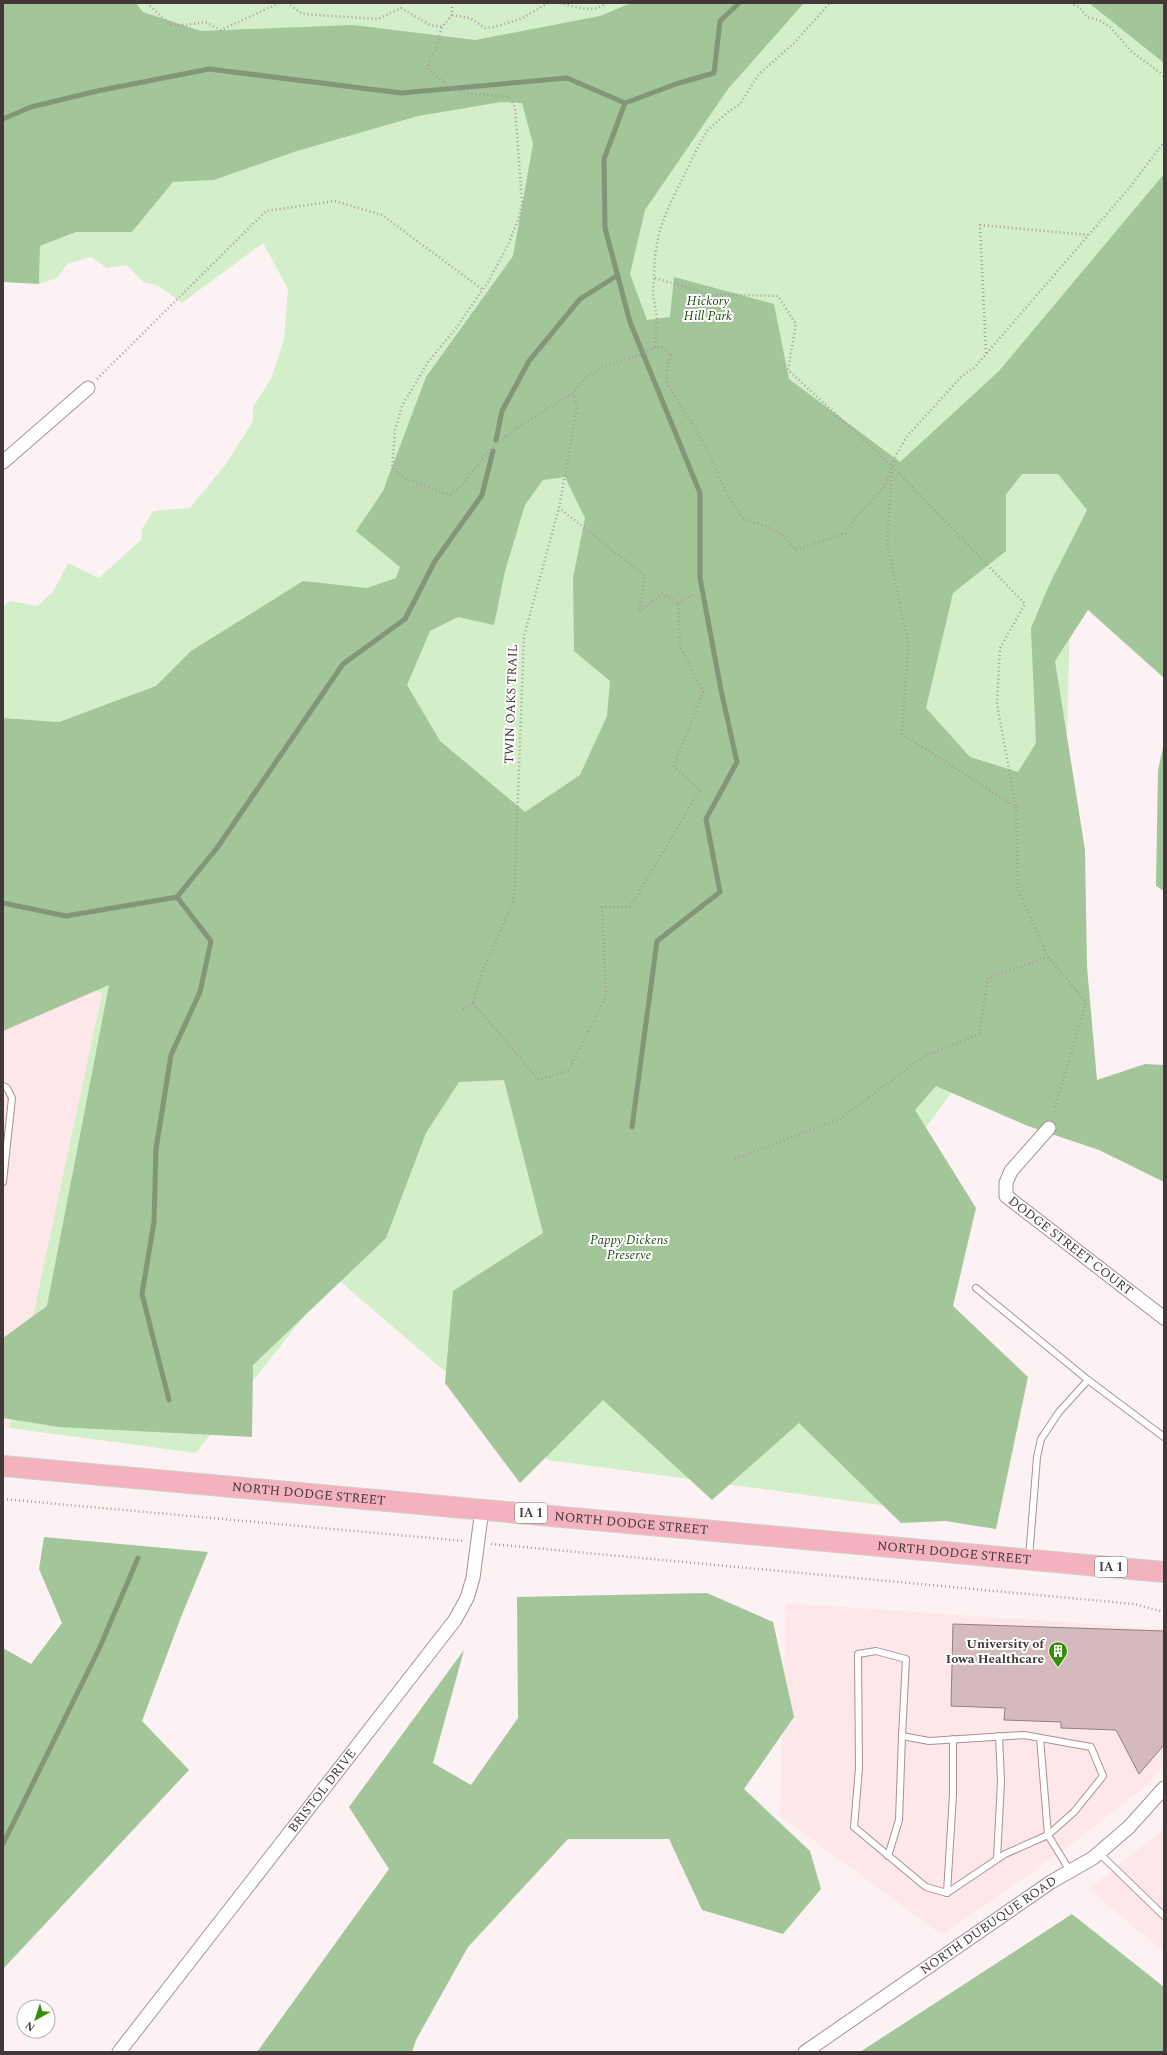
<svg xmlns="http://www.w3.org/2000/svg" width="1167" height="2055" font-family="Spectral,serif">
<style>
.built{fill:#fde7e9}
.green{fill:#d2efca}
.forest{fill:#a2c599;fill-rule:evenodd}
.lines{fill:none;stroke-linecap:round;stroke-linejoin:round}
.stream{stroke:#829778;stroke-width:5}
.building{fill:#d4b9bd;stroke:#967d80}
.lane-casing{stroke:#a99093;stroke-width:8}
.street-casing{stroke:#a99093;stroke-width:15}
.primary-casing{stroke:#d2cfcf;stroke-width:22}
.path{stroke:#a79c9d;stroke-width:2.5;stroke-dasharray:1 3;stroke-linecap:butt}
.lane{stroke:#fff;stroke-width:6}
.street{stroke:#fff;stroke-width:13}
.primary{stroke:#f2b2be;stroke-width:20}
.labels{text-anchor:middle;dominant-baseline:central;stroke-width:4;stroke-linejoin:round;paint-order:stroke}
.shield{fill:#fff;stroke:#7b7474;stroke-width:1}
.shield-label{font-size:12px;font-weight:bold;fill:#433839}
.park-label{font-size:13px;font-style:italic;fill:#1f4d10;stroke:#fff}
.street-label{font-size:13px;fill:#433839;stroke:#fff}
.poi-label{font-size:13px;font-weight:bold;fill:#433839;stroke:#fff;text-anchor:end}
</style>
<rect width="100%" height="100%" fill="#fdf2f3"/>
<g class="built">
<path d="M3,966L102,993L9,1428H3Z"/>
<path d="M786,1603L1164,1629V1765L1147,1785L1067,1848L942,1935L780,1816Z"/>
<path d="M1164,1829V1952L1089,1889Z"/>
</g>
<path class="green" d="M59,3H1164V224L955,491L1006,530V496L1022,474H1058L1087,510L1057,570L1071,582L1060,1012L967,1072L841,1241L976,1518L548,1460L335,1277L196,1453L9,1428L102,993L3,966L118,701L59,722L3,718V606L10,601L37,606L53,592L68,563L99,578L141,540L142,529L153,511L190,508L226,464L253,421V407L271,379L284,340L288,289L263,243L182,303L157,285L143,282L127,265L107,268L91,257L67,264L57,278L39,284L40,246L76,232H132L173,182L214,180L297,151L387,125Z"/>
<g class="forest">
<path d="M3,3H136L143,12L201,31L353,25L475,40L600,16L631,3H804L728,89L645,210L630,274L647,320L670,317L674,277L774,304L789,379L900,462L999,371L1164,174V678L1088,610L1055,661L1085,850L1087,967L1097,1080L1145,1064L1164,1065V1182L1099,1150L1028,1126L936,1086L915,1110L976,1208L953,1306L1028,1377L996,1529L945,1521L901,1523L799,1423L712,1500L603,1400L520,1483L445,1383L453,1291L543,1233L504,1080L459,1082L426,1133L386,1238L253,1365L252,1437L59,1427L3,1418V1338L47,1306L109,985L3,1031V718L59,722L156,686L191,651L303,581L367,588L396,578L400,567L356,531L383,491L426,377L513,256L533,144L522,103L501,102L418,116L297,151L214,180L173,182L132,232H76L40,246L39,284L3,282ZM1022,474H1058L1087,510L1050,583L1031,628L1036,743L1018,772L970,757L926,708L953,593L1006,551V495ZM565,477L585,518L573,578L574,651L610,681L607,716L580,775L525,812L440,741L407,685L430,631L458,617L494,625L505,571L525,505L543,480Z"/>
<path d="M1089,3H1164V63Z"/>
<path d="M1164,743V891L1156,886L1158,770Z"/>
<path d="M44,1537L208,1552L181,1617L142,1721L189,1770L3,1969V1648L31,1664L62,1623L39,1569Z"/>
<path d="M707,1593L773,1622L794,1717L744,1789L810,1851L821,1889L783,1934L702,1910L669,1839H568L468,1947L416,2040L412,2052H257L389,1869L349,1807L464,1650L433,1763L471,1785L518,1718L517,1597Z"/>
<path d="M1072,1914L1164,1987V2052H860Z"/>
</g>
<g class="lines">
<g class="stream">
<path d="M625,103L604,159L605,228L630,322L700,493V578L721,690L737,762L706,819L720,892L657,941L632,1127"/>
<path d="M3,119L31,107L97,91L209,69L401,93L567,78L625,103L676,84L714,73L720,21L739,3"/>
<path d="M496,440L502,411L529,361L580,299L618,275"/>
<path d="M3,903L66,916L177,897L217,848L343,664L405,619L435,561L482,495L493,451"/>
<path d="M169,1400L142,1294L154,1222L156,1149L171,1055L200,992L211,941L177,897"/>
<path d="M3,1844L99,1649L138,1558"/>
</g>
</g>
<path class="building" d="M953,1624L1164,1631V1745L1139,1774L1116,1730L1061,1728V1722L1004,1720L1005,1708L951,1706Z"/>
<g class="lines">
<g class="lane-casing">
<g id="lane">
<path d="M3,1086L7,1088L12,1098L3,1182"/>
<path d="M976,1288L1088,1380"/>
<path d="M1029,1558L1037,1457L1041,1439L1059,1412L1088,1380L1164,1437"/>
<path d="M1040,1738L1048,1835L1005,1854L947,1893L926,1887L854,1827L859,1768L858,1654L876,1651L906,1659L902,1736L929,1741L1024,1735L1091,1747L1103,1776L1074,1812L1048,1835L1070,1871"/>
<path d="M1099,1853L1164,1916"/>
<path d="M888,1856L899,1820L902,1736"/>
<path d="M997,1859L1001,1781L999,1736"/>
<path d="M947,1893L953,1794V1739"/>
</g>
</g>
<g class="street-casing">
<g id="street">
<path d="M3,462L88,388"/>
<path id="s1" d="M1049,1128L1011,1171L1006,1183V1196L1164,1318"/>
<path id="s2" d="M119,2052L455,1620L467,1598L473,1578L482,1509"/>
<path id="s3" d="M805,2052L1051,1882L1093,1858L1129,1827L1164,1788"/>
</g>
</g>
<g class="primary-casing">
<g id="primary">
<path id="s4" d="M3,1466L1164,1572"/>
</g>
</g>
<g class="path">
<path d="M147,3L170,25H186L205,22L221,30L279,3"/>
<path d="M287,3L303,14L378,19L401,8L430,25L442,27"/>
<path d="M452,3V15L442,27L435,51L430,58L428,70L445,83L450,88L468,93L510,97L515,108L522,201L520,214L509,243L488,282L457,327L428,362L402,406L395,430L392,468L406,479L450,495L461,486L492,447L524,423L573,393L586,377L607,365L643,354L655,347H661L671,355L667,366L666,381L696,430L708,451L726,492L742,518C767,527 779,528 796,550L846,533L856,517L885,486L896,455L908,435L962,376L974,368L1130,187L1164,142"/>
<path d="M560,3C576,7 593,14 606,3"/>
<path d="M1070,3L1079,7L1087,17L1099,20L1110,27L1131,51L1164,76"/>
<path d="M452,15L470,18L485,28L494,27L521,19L548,3"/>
<path d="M655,278L708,294L778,296L796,324L788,370L892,466L1025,604L1000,648L997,704L1016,807"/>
<path d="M655,347L657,318L653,294L655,256L659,233L668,208L698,147L707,131L729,111L740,104L759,74L794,43L830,3"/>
<path d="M986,353L980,225L1088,235"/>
<path d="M97,379L266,211L335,201L382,215L482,289"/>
<path d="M678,603L693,595"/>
<path d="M1048,957L1086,1002L1053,1114"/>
<path d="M473,1003L539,1080L569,1070L606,996L602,907H630L700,790L674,766L703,692L680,646L678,603L662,594L639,612L645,576L559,508"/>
<path d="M463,1009L473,1003L483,970L514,900L524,636L559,508L577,407L573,393"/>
<path d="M735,1159L840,1119L923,1057L979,1034L988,978L1048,957L1018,889L1016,807L902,734L908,644L887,542L892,470"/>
<path d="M3,1499L464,1541"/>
<path d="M491,1544L1134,1604L1164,1612"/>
</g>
<use href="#lane" class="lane"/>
<use href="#street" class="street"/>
<use href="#primary" class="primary"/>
</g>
<defs>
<g id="building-pin" transform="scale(1)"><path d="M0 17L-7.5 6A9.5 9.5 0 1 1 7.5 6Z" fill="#339005" stroke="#fff"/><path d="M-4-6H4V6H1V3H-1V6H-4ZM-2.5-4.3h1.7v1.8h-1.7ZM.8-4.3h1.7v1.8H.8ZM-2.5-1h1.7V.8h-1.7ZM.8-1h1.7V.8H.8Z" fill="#fff"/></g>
</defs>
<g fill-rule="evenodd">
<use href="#building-pin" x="1058" y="1651"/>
</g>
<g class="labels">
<g class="shield">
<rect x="515" y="1503" width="32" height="20" rx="3"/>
<rect x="1095" y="1557" width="32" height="20" rx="3"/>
</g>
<g class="shield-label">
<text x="531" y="1513">IA 1</text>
<text x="1111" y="1567">IA 1</text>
</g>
<g class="park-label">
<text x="708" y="301">Hickory<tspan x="708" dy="15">Hill Park</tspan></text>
<text x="629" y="1240">Pappy Dickens<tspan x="629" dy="15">Preserve</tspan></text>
</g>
<g class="street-label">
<text transform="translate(511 704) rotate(-88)">TWIN OAKS TRAIL</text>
<text stroke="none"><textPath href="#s1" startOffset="165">DODGE STREET COURT</textPath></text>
<text stroke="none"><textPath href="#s4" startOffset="307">NORTH DODGE STREET</textPath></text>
<text stroke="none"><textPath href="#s4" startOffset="631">NORTH DODGE STREET</textPath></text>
<text stroke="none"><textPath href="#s4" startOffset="955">NORTH DODGE STREET</textPath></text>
<text stroke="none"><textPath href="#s2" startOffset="331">BRISTOL DRIVE</textPath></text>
<text stroke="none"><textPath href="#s3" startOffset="223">NORTH DUBUQUE ROAD</textPath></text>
</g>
<g class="poi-label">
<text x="1044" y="1644">University of<tspan x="1044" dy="15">Iowa Healthcare</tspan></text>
</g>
</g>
<rect width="1167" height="2055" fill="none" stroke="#433839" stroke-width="8"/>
<g transform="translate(36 2019) rotate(219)"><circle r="19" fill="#ffffff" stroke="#b4afb0"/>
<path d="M0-3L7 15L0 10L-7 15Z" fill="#339005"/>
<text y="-6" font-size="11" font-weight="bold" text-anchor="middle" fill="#433839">N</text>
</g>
</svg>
